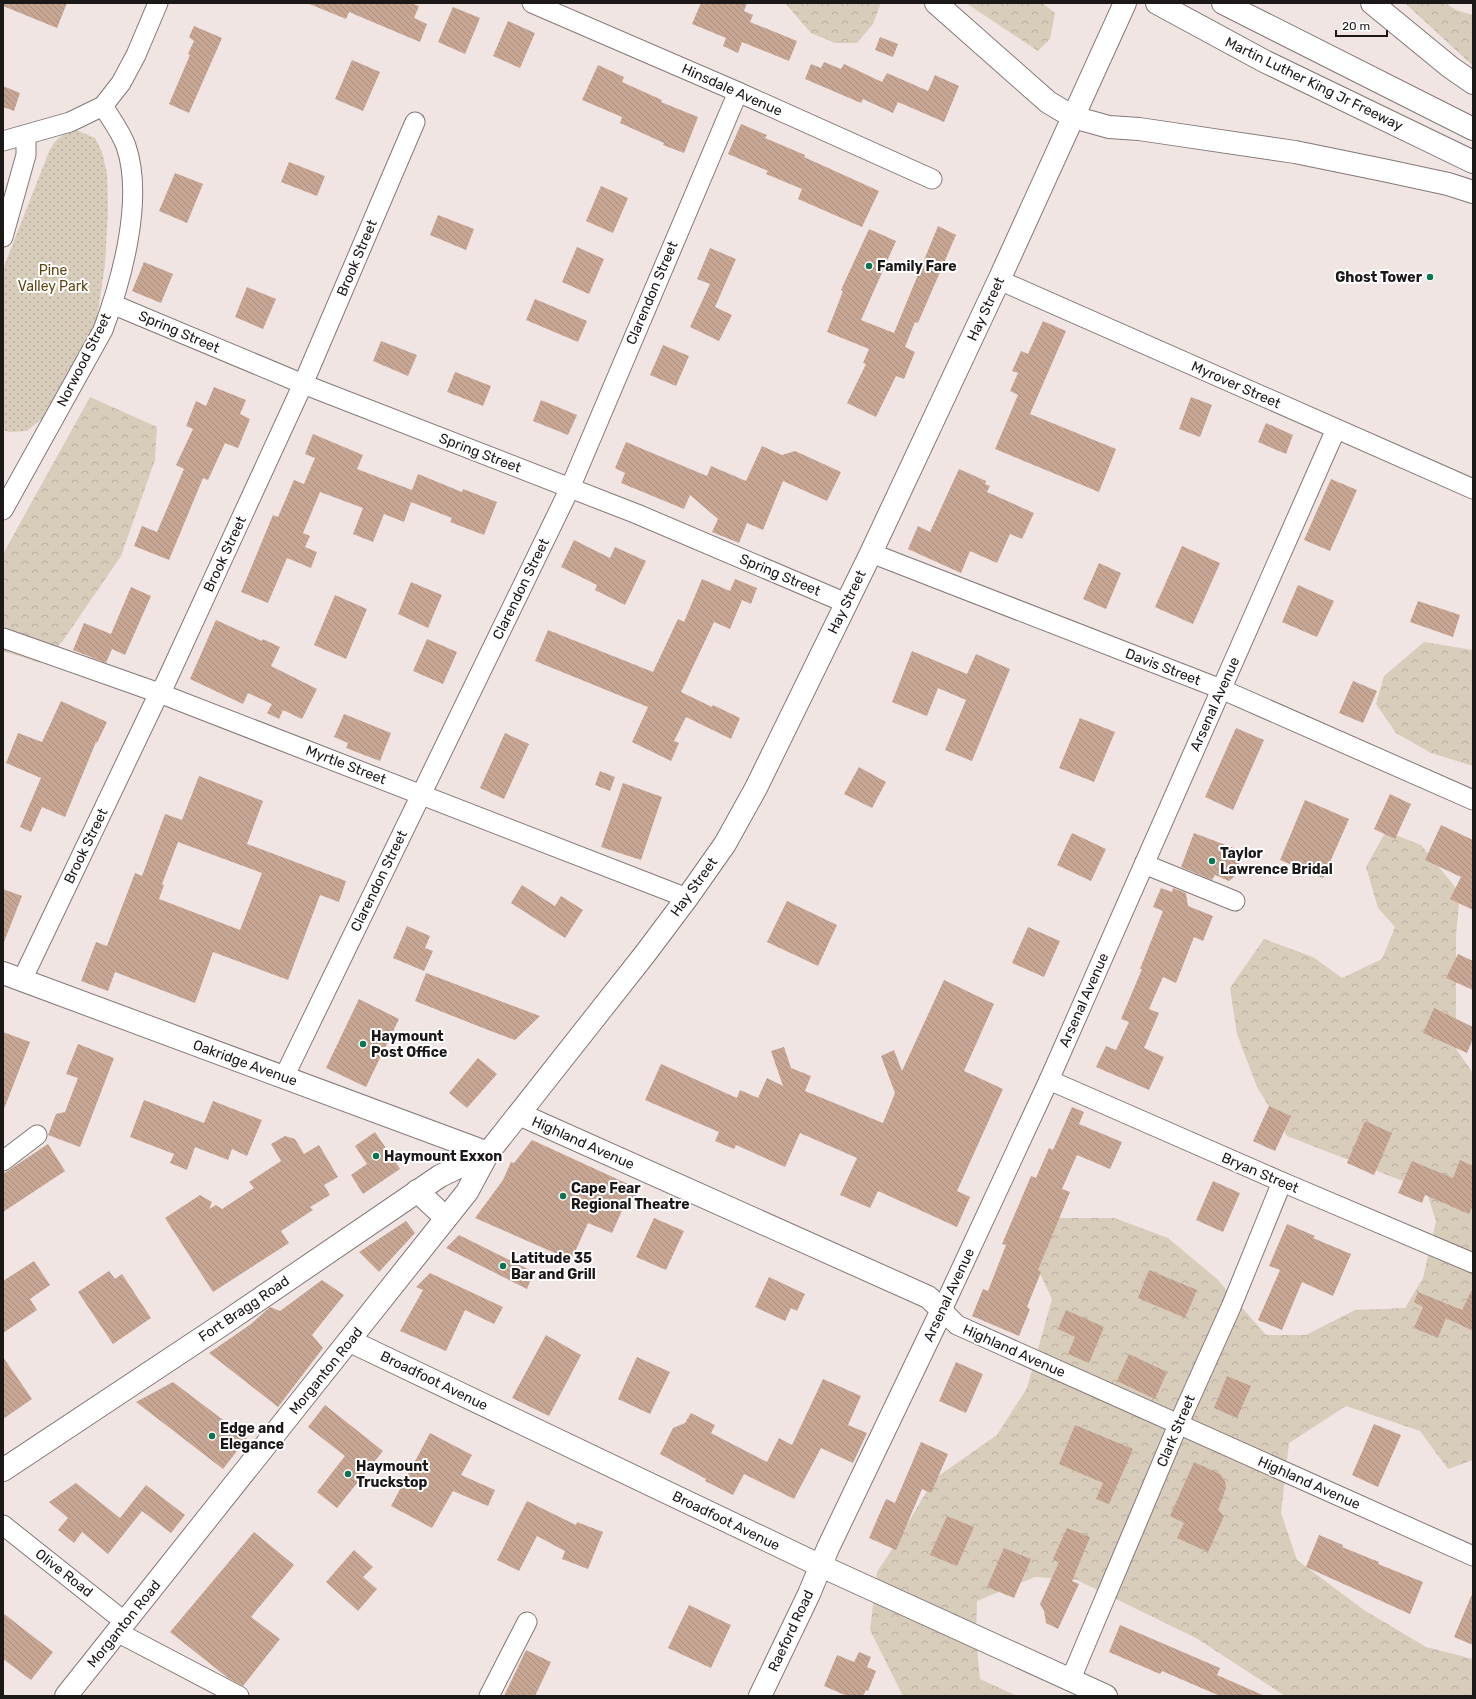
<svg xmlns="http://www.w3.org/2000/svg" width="1476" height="1699" font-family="Rubik,sans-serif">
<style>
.forest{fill:url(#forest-crowns)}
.park{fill:url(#park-dots)}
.building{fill:url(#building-back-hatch);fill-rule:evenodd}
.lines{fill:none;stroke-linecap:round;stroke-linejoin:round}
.minor-casing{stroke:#837877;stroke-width:21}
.tertiary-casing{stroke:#837877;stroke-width:24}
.secondary-casing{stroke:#837877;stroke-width:24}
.primary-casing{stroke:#837877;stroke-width:24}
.motorway-casing{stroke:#837877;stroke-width:24}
.minor{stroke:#fff;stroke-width:19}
.tertiary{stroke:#fff;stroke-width:22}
.secondary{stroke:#fff;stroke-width:22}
.primary{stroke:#fff;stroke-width:22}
.motorway{stroke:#fff;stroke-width:22}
.poi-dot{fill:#07754f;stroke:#fff;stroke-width:1.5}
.labels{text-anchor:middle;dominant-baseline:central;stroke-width:4;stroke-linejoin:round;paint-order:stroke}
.street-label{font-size:14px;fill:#1c1817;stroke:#fff}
.poi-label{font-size:14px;font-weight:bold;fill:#1c1817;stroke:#fff;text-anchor:start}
.park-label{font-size:14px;fill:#614612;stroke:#fff}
</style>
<defs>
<pattern id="forest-crowns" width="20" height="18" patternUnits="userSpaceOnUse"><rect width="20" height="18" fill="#d8ccba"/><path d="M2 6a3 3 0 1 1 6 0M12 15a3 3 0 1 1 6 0" fill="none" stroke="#b9ae9f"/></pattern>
<pattern id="park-dots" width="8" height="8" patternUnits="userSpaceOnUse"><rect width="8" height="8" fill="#d8ccba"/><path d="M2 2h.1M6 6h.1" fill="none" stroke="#b9ae9f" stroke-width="1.8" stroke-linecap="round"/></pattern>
<pattern id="building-back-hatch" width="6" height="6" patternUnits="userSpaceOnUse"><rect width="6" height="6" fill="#c7a794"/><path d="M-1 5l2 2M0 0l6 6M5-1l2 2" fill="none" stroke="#aa8f7f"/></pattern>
</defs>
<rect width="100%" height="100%" fill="#f1e5e4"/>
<g class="forest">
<path d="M785,3H881L873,24L857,43H835L811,33Z"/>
<path d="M966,3H1042L1055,13L1050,39L1038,51Z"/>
<path d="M1405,3H1445L1456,10L1473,15V66Z"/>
<path d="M90,397L157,427L155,460L121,556L62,642L41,663L3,651V554Z"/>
<path d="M1424,642L1473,650V766L1431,753L1396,733L1376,704L1384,676Z"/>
<path d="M1386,831L1421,845L1460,893L1456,935V1049L1473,1073V1460L1448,1469L1420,1431L1346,1406L1289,1443L1281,1513L1297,1560L1364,1610L1426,1647L1473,1659V1696H1285L1196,1638L1077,1580L1035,1577L977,1601L976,1638L980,1679L1017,1696H903L870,1630L877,1572L898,1540L934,1479L997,1435L1027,1388L1052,1299L1025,1242L1050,1218H1114L1168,1238L1217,1279L1266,1335H1306L1355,1310L1405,1308L1423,1278L1436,1221L1426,1190L1287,1136L1257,1087L1237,1034L1230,988L1264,939L1313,957L1342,978L1382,959L1395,927L1378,908L1366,867Z"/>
</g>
<path class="park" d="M76,130L95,138L102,152L107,173L108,209L105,265L96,324L50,412L27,431L9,432L3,430V269L50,149C57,138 63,133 76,130Z"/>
<g class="building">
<path d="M3,3H67L57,28L3,6Z"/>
<path d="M307,3H411L419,6L414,18L427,24L420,42L349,12L346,19Z"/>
<path d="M701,3H747L744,11L753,15L750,22L797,41L789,61L742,42L738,53L723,46L726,38L692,24Z"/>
<path d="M453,7L480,18L465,54L438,42Z"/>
<path d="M508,21L535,33L520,68L493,56Z"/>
<path d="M194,26L222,38L189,113L169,104L190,55L188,54L194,41L189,37Z"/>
<path d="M880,37L898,44L893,57L875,50Z"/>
<path d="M352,60L380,72L363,111L335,99Z"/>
<path d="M824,62L841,69L844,64L882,82L887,73L928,91L935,75L959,86L944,122L898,102L893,113L863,99L861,103L805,79L811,64L821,68Z"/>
<path d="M598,65L624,77L622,82L662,100L661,102L698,117L684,153L663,145L664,143L620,123L622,117L582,100Z"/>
<path d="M3,86L20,93L14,111L3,107Z"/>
<path d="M741,124L767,135L765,138L805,155L804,157L879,191L862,227L798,199L802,189L766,174L768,171L728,154Z"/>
<path d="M289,162L325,176L317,196L281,182Z"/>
<path d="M175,173L203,184L187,223L159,211Z"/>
<path d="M601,186L628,198L613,233L586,221Z"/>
<path d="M438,215L474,229L466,250L430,235Z"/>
<path d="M938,226L956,235L918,323L915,322L905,347L915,352L904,379L896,376L876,417L847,403L866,364L863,363L869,349L827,332L843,291L841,290L869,229L896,241L861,320L894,333Z"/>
<path d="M577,247L604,259L589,294L562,282Z"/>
<path d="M710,248L736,259L715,307L732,315L719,341L690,327L710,284L697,279Z"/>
<path d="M144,262L173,274L161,303L132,291Z"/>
<path d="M247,287L276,299L263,329L235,317Z"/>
<path d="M535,299L587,321L578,342L526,320Z"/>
<path d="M1043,321L1066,331L1030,414L1116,449L1099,492L995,449L1018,395L1010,391L1018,373L1012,371L1021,351L1028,354Z"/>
<path d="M381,341L417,355L408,376L373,361Z"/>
<path d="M663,345L689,356L676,386L650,375Z"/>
<path d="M455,372L491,386L483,406L447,392Z"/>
<path d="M214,387L246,400L240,414L250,419L238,448L225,443L208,480L203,478L169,560L134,546L142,526L157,532L184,469L176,465L193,429L186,426L196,401L206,406Z"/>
<path d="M1191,397L1212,405L1200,437L1179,429Z"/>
<path d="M541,400L577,415L568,435L533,421Z"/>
<path d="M1266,423L1293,435L1286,454L1258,442Z"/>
<path d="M313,434L363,455L357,469L412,490L418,474L462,492L463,489L497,502L484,535L450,522L452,518L411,502L404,522L384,514L373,542L353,534L363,508L320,492L303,533L310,536L305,547L317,552L311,568L287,558L268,603L241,592L273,515L278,517L294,480L304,484L315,458L305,454Z"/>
<path d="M626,442L707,476L711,466L746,481L762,446L782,455L795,451L841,472L827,501L783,481L763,530L747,523L739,543L712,532L718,519L690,495L684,509L621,483L625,473L615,468Z"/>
<path d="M959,469L986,481L985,484L990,486L987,492L1034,513L1022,539L1010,534L997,563L970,551L961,573L908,549L918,526L930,532Z"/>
<path d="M1331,479L1357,490L1330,551L1304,540Z"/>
<path d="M574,540L610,558L615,547L646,561L625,605L595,590L597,585L561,567Z"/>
<path d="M1182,546L1220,563L1193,624L1155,607Z"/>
<path d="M1099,563L1121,573L1106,609L1083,599Z"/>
<path d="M702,579L730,591L735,579L757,588L751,604L742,600L730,629L714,622L681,692L712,707L713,705L740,718L731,739L686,717L674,741L679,743L671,761L632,742L648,707L535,661L548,630L653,672L678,619L684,622Z"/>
<path d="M411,582L442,595L428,628L398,614Z"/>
<path d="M1298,585L1334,601L1317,637L1282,622Z"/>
<path d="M131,587L151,596L125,655L112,649L106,663L73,650L84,623L111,634Z"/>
<path d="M335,595L367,609L346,659L314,645Z"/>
<path d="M1418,601L1460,615L1453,637L1410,622Z"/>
<path d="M216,620L262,641L263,639L280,647L271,666L317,689L302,719L283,710L279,719L267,713L272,704L248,693L243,704L190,679Z"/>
<path d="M427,639L457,652L443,684L413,671Z"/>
<path d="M912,651L967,674L976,654L1010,669L972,761L945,750L966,700L938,688L927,716L892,702Z"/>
<path d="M1353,681L1377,691L1363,723L1339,713Z"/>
<path d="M61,701L107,722L97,743L96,742L65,817L42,807L31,832L20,827L41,778L6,763L18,733L42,742Z"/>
<path d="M344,714L391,733L380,761L346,748L348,743L334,737Z"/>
<path d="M1080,718L1115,732L1094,782L1059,768Z"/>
<path d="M1236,728L1264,740L1233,810L1205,797Z"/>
<path d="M505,733L529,744L504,799L480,788Z"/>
<path d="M859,767L886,782L872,808L844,794Z"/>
<path d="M600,771L615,777L610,791L595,785Z"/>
<path d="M199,776L263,801L247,844L346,881L339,902L320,895L288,980L213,952L195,1003L115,972L108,991L81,981L96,942L107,946L135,873L142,876L165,814L182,820ZM178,842L262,873L240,930L159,899L164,885L162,884Z"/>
<path d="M623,783L662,797L641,860L601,847Z"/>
<path d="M1390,794L1411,804L1395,839L1374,829Z"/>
<path d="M1305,800L1349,819L1323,878L1280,860Z"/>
<path d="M1441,825L1473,840V910L1450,899L1461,877L1425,860Z"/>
<path d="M1072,833L1106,849L1091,881L1057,865Z"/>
<path d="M1194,833L1244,852L1234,877L1229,881L1215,875L1212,880L1181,867Z"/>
<path d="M522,885L555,906L561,896L583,910L565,938L511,903Z"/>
<path d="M1161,888L1172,892L1173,888L1186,893L1188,906L1213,916L1203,941L1194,937L1176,983L1163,977L1149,1009L1159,1013L1144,1048L1164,1057L1149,1090L1096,1067L1106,1046L1116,1050L1129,1022L1121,1019L1142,969H1140L1163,911L1153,907Z"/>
<path d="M3,889L22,896L4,942H3Z"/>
<path d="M787,901L837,925L818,966L767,942Z"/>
<path d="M407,926L430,936L425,948L433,951L424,971L393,958Z"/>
<path d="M1028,927L1060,941L1044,977L1012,963Z"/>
<path d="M1458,954L1473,961V990L1446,978Z"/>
<path d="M426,973L500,1001L540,1016L515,1040L488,1030L415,1001Z"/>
<path d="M944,980L994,1004L964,1071L1003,1089L957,1191L970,1197L957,1227L878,1191L870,1208L840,1195L857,1158L800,1133L785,1167L736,1145L734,1149L715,1141L719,1132L645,1100L661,1064L737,1098L740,1090L758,1098L767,1078L783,1086L771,1051L784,1047L791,1068L811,1076L805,1091L883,1123L895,1093L881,1056L894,1050L902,1071Z"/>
<path d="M359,999L399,1019L366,1087L326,1068Z"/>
<path d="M1434,1008L1473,1027V1039L1467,1053L1423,1033Z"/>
<path d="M3,1032L30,1042L4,1109H3Z"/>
<path d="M78,1044L114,1058L80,1147L48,1135L56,1114L65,1112L78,1078L66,1074Z"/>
<path d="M478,1058L497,1074L467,1108L449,1093Z"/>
<path d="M144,1100L204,1123L213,1101L262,1120L247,1156L232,1149L228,1160L195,1147L187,1170L170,1163L174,1154L130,1137Z"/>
<path d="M1269,1106L1291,1116L1275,1151L1253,1141Z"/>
<path d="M1072,1107L1084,1112L1079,1124L1122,1142L1110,1169L1077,1155L1062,1189L1070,1192L1038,1270L1041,1272L1027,1307L1030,1309L1019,1336L972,1316L983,1289L988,1291L1006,1245L1002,1244L1031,1176L1036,1178L1049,1148L1053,1150Z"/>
<path d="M1365,1121L1392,1133L1374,1175L1347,1163Z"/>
<path d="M375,1132L400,1169L363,1194L351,1175L367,1164L355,1146Z"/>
<path d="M285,1136L295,1139L304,1154L319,1145L338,1177L324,1185L330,1195L310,1207L313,1210L281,1231L289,1243L213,1292L165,1218L200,1195L212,1202L209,1209L216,1205L222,1209L254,1188L249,1182L281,1161L271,1144Z"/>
<path d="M532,1140L639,1189L631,1206L625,1204L612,1233L588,1223L573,1256L566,1253L564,1257L475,1218L503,1180L511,1162L514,1163Z"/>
<path d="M48,1144L65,1171L3,1212V1174Z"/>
<path d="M1460,1160L1473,1166V1205L1469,1214L1425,1195L1422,1203L1398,1193L1412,1161L1453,1178Z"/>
<path d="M1213,1181L1240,1193L1223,1232L1196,1220Z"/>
<path d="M654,1218L684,1231L666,1270L636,1257Z"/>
<path d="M406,1221L415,1233L379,1272L359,1252Z"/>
<path d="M1287,1224L1315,1236L1313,1238L1351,1254L1333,1296L1302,1282L1282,1330L1258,1320L1280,1270L1269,1266Z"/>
<path d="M459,1235L534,1272L527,1289L446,1248Z"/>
<path d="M34,1261L50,1285L30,1299L37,1310L3,1333V1281Z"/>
<path d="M1149,1270L1197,1290L1185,1318L1138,1298Z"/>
<path d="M109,1271L115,1279L122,1274L151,1318L113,1344L78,1292Z"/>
<path d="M430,1273L503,1307L494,1324L465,1310L446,1351L400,1331L423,1290L416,1287Z"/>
<path d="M769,1277L805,1294L797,1311L791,1308L785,1321L755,1307Z"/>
<path d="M322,1280L344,1295L312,1335L323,1348L278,1407L209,1353L251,1324L270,1307L280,1311Z"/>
<path d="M1473,1288V1331L1446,1318L1438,1338L1414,1328L1423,1307L1414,1302L1418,1292L1462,1310Z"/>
<path d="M1066,1310L1104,1327L1089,1363L1068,1354L1075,1337L1058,1329Z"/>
<path d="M546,1335L581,1355L549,1416L512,1398Z"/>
<path d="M1129,1354L1167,1372L1155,1399L1117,1381Z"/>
<path d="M3,1357L32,1399L3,1419Z"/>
<path d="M637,1357L670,1372L650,1414L618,1399Z"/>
<path d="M956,1362L983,1374L966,1413L939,1401Z"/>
<path d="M1227,1376L1251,1386L1237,1418L1214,1408Z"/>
<path d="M823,1379L861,1396L848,1425L867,1433L853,1463L821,1448L794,1499L744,1474L733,1495L705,1481L706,1479L660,1454L673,1428L685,1423L691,1413L715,1425L711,1433L767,1462L779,1438L792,1445Z"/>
<path d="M173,1382L247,1438L223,1469L136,1402Z"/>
<path d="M325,1405L383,1451L337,1508L317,1492L345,1456L308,1427Z"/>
<path d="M1374,1424L1401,1435L1378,1487L1352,1475Z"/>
<path d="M1075,1425L1133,1449L1109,1504L1096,1499L1103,1483L1059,1464Z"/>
<path d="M430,1433L472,1455L461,1475L495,1490L488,1506L453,1491L432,1528L391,1506Z"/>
<path d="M921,1442L948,1454L931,1493L922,1489L896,1550L869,1538L886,1499L895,1503Z"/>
<path d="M1194,1462L1220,1474L1225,1481L1226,1488L1218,1510L1224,1516L1208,1552L1177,1538L1184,1523L1170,1516Z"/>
<path d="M76,1483L120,1518L146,1485L185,1515L171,1533L142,1511L108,1554L82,1532L74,1543L58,1530L68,1518L49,1502Z"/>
<path d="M527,1501L576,1525L577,1522L603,1532L588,1569L562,1559L565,1551L537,1536L519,1571L497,1560Z"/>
<path d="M947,1516L974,1527L957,1566L930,1555Z"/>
<path d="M1067,1528L1090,1537L1072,1581L1079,1584L1058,1629L1046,1623L1044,1611L1040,1604L1059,1562L1053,1559Z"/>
<path d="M254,1532L294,1565L251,1617L280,1639L243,1686L228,1678L170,1632Z"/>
<path d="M1319,1535L1343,1545L1342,1547L1379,1562L1378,1564L1423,1582L1410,1614L1306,1567Z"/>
<path d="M1004,1548L1031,1559L1014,1598L987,1587Z"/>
<path d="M354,1550L373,1567L363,1577L377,1589L358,1611L326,1582Z"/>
<path d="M1473,1592V1645L1454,1637Z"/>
<path d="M689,1605L731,1625L711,1668L668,1648Z"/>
<path d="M3,1613L53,1652L31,1680L3,1659Z"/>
<path d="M1120,1625L1220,1668L1217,1675L1265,1696H1220L1162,1671L1160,1674L1109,1652Z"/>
<path d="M526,1650L551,1662L535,1696H504Z"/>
<path d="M859,1652L871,1657L867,1667L876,1671L868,1691L866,1690L863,1696H847L824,1686L837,1655L854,1662Z"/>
</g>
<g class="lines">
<g class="minor-casing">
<g id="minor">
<path d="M532,3L738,92L932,179"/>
<path d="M3,141L70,122L103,106L121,83L136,55L158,3"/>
<path d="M3,237L26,155V135"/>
<path d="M999,280L1473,489"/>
<path d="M112,304L303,384L637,514L846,603"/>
<path d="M1336,429L1049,1080L942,1310L957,1325L1473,1556"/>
<path d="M3,510L103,330C122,279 144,199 126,146C121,132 111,119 103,106"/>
<path d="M871,553L1221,689L1473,800"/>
<path d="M3,638L159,693L687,898"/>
<path d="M1144,864L1235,901"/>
<path d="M22,980L159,693L165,684L303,384L415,122"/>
<path d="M284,1077L570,488L738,92"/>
<path d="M1049,1080L1282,1182L1473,1263"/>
<path d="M3,1161L37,1135"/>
<path d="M3,1525L125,1622"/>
<path d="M117,1632L239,1696"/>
<path d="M1070,1681L1178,1425L1231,1307L1282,1182"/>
<path d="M489,1696L527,1622"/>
</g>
</g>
<g class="tertiary-casing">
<g id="tertiary">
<path d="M3,973L488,1153"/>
<path d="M350,1341L821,1566L1106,1696"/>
</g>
</g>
<g class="secondary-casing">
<path id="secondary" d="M519,1114L928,1297L942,1310L828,1548L809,1594L760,1696"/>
</g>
<g class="primary-casing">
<g id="primary">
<path d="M417,1191L446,1218"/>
<path d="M3,1470L226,1322L440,1176L488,1153"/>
<path d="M66,1696L467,1192L488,1153L645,954L687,898L725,844L756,788L871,553L999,280L1125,3"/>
</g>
</g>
<g class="motorway-casing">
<g id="motorway">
<path d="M936,3L1048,102L1073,117L1109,127L1139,129L1295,152L1383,170L1448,184L1473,192"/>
<path d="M1157,3L1264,61L1473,162"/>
<path d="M1223,3L1473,129"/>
<path d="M1372,3L1450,67L1473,83"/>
</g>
</g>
<use href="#minor" class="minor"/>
<use href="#tertiary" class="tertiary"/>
<use href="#secondary" class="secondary"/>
<use href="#primary" class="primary"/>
<use href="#motorway" class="motorway"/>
</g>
<g class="poi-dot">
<circle cx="869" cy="266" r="4"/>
<circle cx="1430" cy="277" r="4"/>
<circle cx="1212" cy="861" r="4"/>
<circle cx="363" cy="1044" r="4"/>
<circle cx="376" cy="1156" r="4"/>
<circle cx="563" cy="1196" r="4"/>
<circle cx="503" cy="1266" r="4"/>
<circle cx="212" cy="1436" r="4"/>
<circle cx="348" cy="1474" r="4"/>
</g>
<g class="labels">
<g class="street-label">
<text transform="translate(1314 84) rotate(26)">Martin Luther King Jr Freeway</text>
<text transform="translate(732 90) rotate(24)">Hinsdale Avenue</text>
<text transform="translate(357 258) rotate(-67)">Brook Street</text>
<text transform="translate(652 293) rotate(-67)">Clarendon Street</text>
<text transform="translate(986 309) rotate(-65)">Hay Street</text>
<text transform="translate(179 332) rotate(23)">Spring Street</text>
<text transform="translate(84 360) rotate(-63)">Norwood Street</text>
<text transform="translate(1236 385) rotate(24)">Myrover Street</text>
<text transform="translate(480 453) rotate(21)">Spring Street</text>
<text transform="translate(225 554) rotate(-65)">Brook Street</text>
<text transform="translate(780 575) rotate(23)">Spring Street</text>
<text transform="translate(521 589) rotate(-64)">Clarendon Street</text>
<text transform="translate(847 602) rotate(-64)">Hay Street</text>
<text transform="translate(1163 667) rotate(21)">Davis Street</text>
<text transform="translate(1215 704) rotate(-66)">Arsenal Avenue</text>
<text transform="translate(346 765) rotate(21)">Myrtle Street</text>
<text transform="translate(86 846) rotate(-64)">Brook Street</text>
<text transform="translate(379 881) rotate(-64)">Clarendon Street</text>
<text transform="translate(694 887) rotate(-54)">Hay Street</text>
<text transform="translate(1084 1000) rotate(-66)">Arsenal Avenue</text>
<text transform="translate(245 1063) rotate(20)">Oakridge Avenue</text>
<text transform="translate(583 1143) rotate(24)">Highland Avenue</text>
<text transform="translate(1260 1173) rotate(23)">Bryan Street</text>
<text transform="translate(949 1295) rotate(-65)">Arsenal Avenue</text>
<text transform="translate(244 1309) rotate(-34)">Fort Bragg Road</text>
<text transform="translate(1014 1351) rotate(24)">Highland Avenue</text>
<text transform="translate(326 1371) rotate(-51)">Morganton Road</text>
<text transform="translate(434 1381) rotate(26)">Broadfoot Avenue</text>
<text transform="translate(1176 1431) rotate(-67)">Clark Street</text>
<text transform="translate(1309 1483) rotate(24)">Highland Avenue</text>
<text transform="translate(726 1521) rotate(26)">Broadfoot Avenue</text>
<text transform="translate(64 1573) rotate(38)">Olive Road</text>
<text transform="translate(124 1624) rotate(-51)">Morganton Road</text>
<text transform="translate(791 1631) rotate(-65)">Raeford Road</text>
</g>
<g class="poi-label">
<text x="877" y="266">Family Fare</text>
<text x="1422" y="277" text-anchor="end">Ghost Tower</text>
<text x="1220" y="853">Taylor<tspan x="1220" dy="16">Lawrence Bridal</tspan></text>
<text x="371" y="1036">Haymount<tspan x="371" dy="16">Post Office</tspan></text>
<text x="384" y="1156">Haymount Exxon</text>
<text x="571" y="1188">Cape Fear<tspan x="571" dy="16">Regional Theatre</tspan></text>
<text x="511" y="1258">Latitude 35<tspan x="511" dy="16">Bar and Grill</tspan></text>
<text x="220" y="1428">Edge and<tspan x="220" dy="16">Elegance</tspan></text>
<text x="356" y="1466">Haymount<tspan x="356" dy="16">Truckstop</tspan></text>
</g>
<g class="park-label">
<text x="53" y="270">Pine<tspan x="53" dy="16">Valley Park</tspan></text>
</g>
</g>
<rect width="1476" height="1699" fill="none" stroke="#1c1817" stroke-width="8"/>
<path d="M1336 30v6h51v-6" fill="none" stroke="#1c1817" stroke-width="2"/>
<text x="1342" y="30" font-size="12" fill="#1c1817" stroke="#ffffff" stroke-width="3" paint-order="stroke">20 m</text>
</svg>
